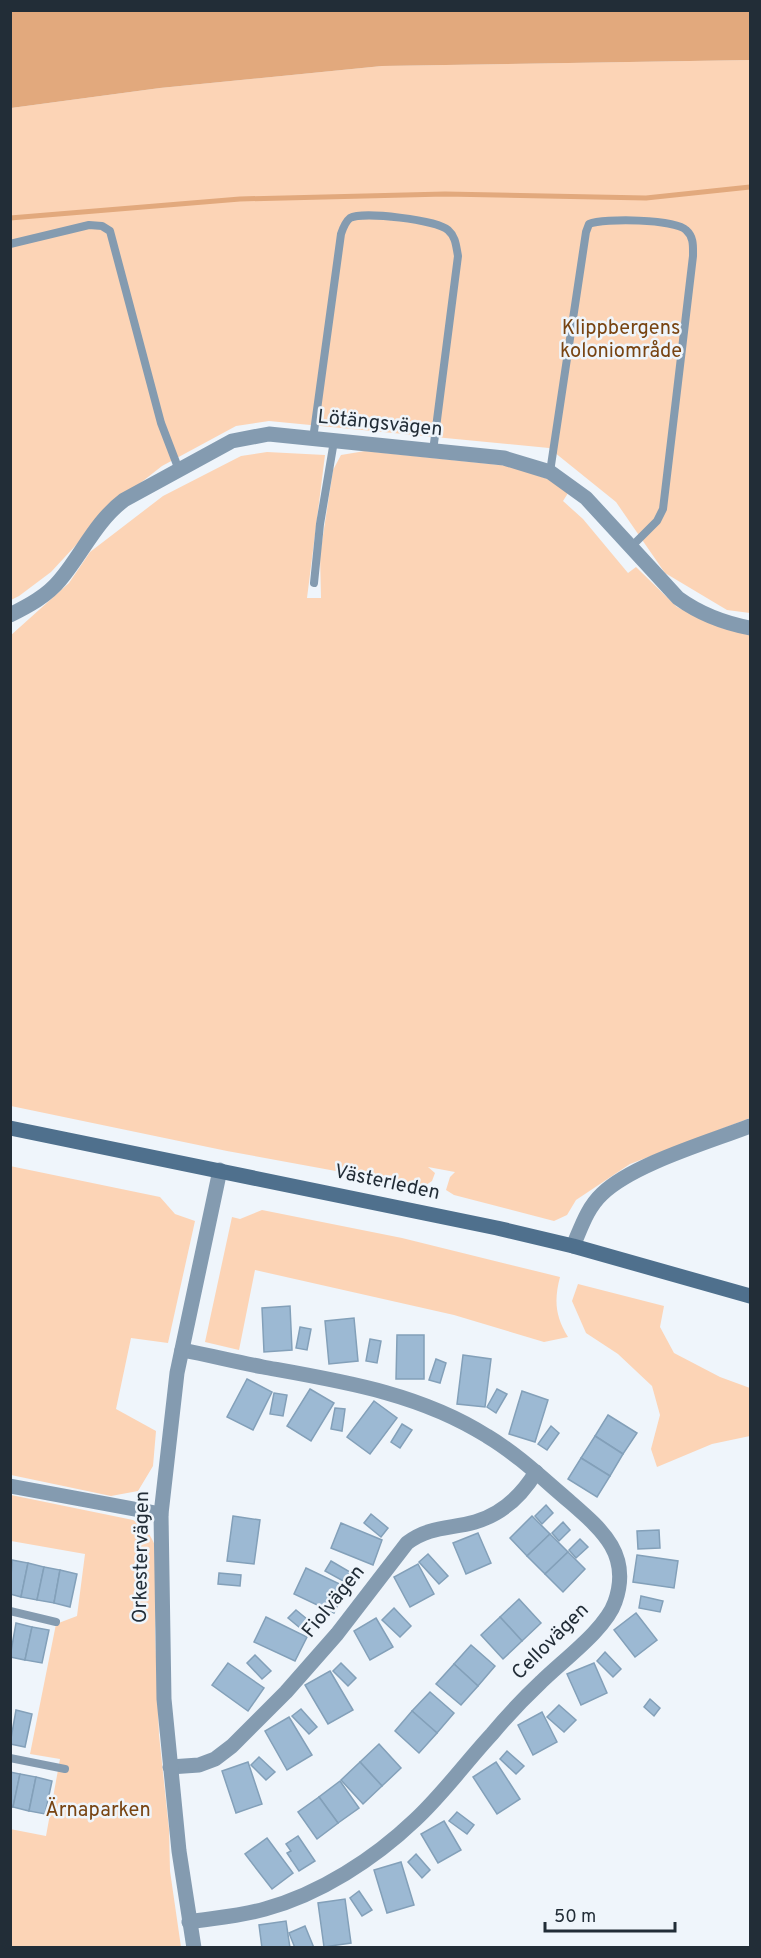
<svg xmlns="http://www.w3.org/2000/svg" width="761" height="1958" font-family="Overpass,sans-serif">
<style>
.green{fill:#fcd4b6}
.water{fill:#e2a97d}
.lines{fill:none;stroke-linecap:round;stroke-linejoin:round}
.stream{stroke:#e2a97d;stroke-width:5}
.building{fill:#9cb9d3;stroke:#83a0b9;stroke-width:1.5}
.lane{stroke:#849bb0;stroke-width:8}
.street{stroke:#849bb0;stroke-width:15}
.secondary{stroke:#4f708d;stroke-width:15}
.labels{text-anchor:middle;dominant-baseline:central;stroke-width:5;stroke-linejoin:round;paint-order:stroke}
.park-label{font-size:20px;fill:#784412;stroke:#eff5fb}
.street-label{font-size:20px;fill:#222d37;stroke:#eff5fb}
</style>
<rect width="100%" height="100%" fill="#eff5fb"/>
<g class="green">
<path d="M750,60V613L727,610L665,573L616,502L549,448L269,421L236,426L162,466L115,503L51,572L19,596L11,600V108L160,88L382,66Z"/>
<path d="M365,451L511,466L553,481L570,490L563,501L583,519L628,573L636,567L677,607L712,624L750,632V1118L630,1164L576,1200L567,1215L554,1221L454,1195L446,1190L450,1177L455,1172L428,1167L435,1173L432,1181L423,1187L227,1151L11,1106L10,636L69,583L90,552L163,496L241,456L267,452L325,455L307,598H321L320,555L333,470L341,455Z"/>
<path d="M10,1166L160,1197L175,1214L195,1221L168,1343L131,1338L116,1409L156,1431L153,1466L138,1491L111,1496L11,1475Z"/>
<path d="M262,1210L402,1238L560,1277C554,1300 555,1316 568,1337L544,1342L454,1315L255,1270L239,1350L205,1342L232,1217L240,1219Z"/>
<path d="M578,1284L664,1306L660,1327L674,1353L720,1377L750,1388V1436L712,1444L657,1467L651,1449L660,1415L652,1386L618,1354L586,1333L572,1301Z"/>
<path d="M11,1495L133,1520C146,1528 152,1536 157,1551L155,1631L159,1735L169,1829L170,1871L181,1947H11L10,1829L46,1836L60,1759L30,1754L56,1624L77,1616L85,1554L11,1541Z"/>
</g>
<path class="water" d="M11,10L750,11V60L382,66L160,88L11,108Z"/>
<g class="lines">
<path class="stream" d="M10,218L240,199L445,194L646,198L750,187"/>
</g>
<g class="building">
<path d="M290,1306L292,1350L264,1352L262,1308Z"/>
<path d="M354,1318L358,1361L329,1364L325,1321Z"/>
<path d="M300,1327L311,1329L307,1350L296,1348Z"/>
<path d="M397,1335H424V1379H396Z"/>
<path d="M370,1339L381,1341L377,1363L366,1361Z"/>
<path d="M463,1355L491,1359L485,1407L457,1404Z"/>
<path d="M436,1359L446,1363L440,1383L429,1380Z"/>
<path d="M247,1379L272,1392L253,1430L227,1417Z"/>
<path d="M310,1389L334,1403L311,1441L287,1426Z"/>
<path d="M497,1389L507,1394L496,1413L487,1407Z"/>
<path d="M522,1391L548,1400L535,1442L509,1434Z"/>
<path d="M274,1393L287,1395L283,1416L270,1414Z"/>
<path d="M374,1401L397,1418L370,1454L347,1437Z"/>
<path d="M335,1408L345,1409L342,1431L331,1429Z"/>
<path d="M608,1415L637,1433L623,1454L595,1436Z"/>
<path d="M402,1424L412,1430L400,1448L391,1442Z"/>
<path d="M551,1426L559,1433L547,1450L538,1444Z"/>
<path d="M595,1436L623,1454L610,1476L581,1458Z"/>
<path d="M581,1458L610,1476L597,1497L568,1479Z"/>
<path d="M546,1505L553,1513L542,1524L535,1516Z"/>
<path d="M371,1514L388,1528L381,1537L364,1523Z"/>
<path d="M233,1516L260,1520L254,1564L227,1561Z"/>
<path d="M532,1516L550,1534L527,1556L510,1538Z"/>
<path d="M563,1522L570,1530L559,1541L552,1533Z"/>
<path d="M341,1523L382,1540L373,1565L331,1548Z"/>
<path d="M659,1530L660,1548L638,1549L637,1531Z"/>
<path d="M478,1533L491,1563L466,1574L453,1543Z"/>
<path d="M550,1534L568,1552L545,1574L527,1556Z"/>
<path d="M580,1539L588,1547L576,1558L569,1550Z"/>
<path d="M568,1552L585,1569L563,1592L545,1574Z"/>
<path d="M428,1554L448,1576L439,1584L419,1562Z"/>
<path d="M637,1555L678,1561L674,1588L633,1582Z"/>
<path d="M12,1560L28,1563L21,1597L10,1594Z"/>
<path d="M331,1561L350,1572L345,1582L325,1571Z"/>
<path d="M28,1563L44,1567L37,1600L21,1597Z"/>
<path d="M418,1564L434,1594L410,1607L394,1577Z"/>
<path d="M44,1567L60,1570L54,1603L37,1600Z"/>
<path d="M306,1568L346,1587L334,1613L294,1594Z"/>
<path d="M60,1570L77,1574L70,1607L54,1603Z"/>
<path d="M219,1573L241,1575L240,1586L218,1584Z"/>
<path d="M641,1596L663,1601L660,1612L639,1608Z"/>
<path d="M519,1599L541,1623L522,1641L500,1617Z"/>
<path d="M394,1608L411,1626L400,1637L382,1620Z"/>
<path d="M296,1610L313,1624L305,1632L288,1618Z"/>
<path d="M636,1613L657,1640L635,1657L614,1630Z"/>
<path d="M266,1617L307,1637L295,1661L254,1642Z"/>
<path d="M500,1617L522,1641L503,1659L481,1635Z"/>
<path d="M376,1618L393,1647L370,1660L354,1631Z"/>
<path d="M16,1623L32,1627L25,1660L10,1657Z"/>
<path d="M32,1627L49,1630L42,1663L25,1660Z"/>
<path d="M471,1645L495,1666L478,1686L454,1664Z"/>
<path d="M605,1652L621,1669L613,1677L597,1661Z"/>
<path d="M255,1655L271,1671L262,1679L247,1663Z"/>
<path d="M228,1663L264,1688L248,1711L212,1685Z"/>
<path d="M341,1663L356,1678L348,1686L333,1671Z"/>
<path d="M594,1663L607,1693L581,1705L567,1674Z"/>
<path d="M454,1664L478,1686L461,1705L436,1684Z"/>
<path d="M330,1671L353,1710L328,1724L305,1685Z"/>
<path d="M430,1692L454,1713L437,1733L412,1711Z"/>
<path d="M650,1699L660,1708L654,1716L644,1707Z"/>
<path d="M559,1705L576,1720L564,1732L547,1717Z"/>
<path d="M301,1709L317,1727L309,1734L292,1716Z"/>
<path d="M16,1710L32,1714L25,1747L10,1744Z"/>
<path d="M412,1711L437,1733L419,1753L395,1731Z"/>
<path d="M542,1712L557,1742L533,1755L518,1725Z"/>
<path d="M289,1717L312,1755L287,1770L265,1731Z"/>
<path d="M379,1744L401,1768L382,1786L360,1762Z"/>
<path d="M507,1751L524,1766L516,1774L500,1759Z"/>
<path d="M259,1757L275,1772L266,1780L251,1765Z"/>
<path d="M248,1762L262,1804L236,1813L222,1771Z"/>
<path d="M360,1762L382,1786L363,1804L341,1780Z"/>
<path d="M496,1762L520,1799L497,1814L473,1777Z"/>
<path d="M10,1772L20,1774L13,1807H10Z"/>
<path d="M20,1774L36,1777L29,1811L13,1807Z"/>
<path d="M36,1777L52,1781L45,1814L29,1811Z"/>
<path d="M340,1781L359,1808L338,1823L319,1797Z"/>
<path d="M319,1797L338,1823L317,1839L298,1812Z"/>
<path d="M457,1812L474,1825L467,1834L449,1821Z"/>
<path d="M444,1821L461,1850L438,1863L421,1834Z"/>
<path d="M298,1836L315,1861L299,1871L287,1853L291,1851L286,1844Z"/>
<path d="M267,1838L293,1873L272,1889L245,1854Z"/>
<path d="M416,1854L430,1870L422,1878L408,1862Z"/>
<path d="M401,1862L414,1905L387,1913L374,1870Z"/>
<path d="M359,1891L372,1910L362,1916L350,1898Z"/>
<path d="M345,1899L351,1943L324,1947L318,1903Z"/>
<path d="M286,1921L290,1948H262L259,1925Z"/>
<path d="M305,1926L314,1948H295L289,1933Z"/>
</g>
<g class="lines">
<g class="lane">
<path d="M10,244L89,225L102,226L110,231L161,423L179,470"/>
<path d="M313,439L341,234C343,228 345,222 350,218C363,211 437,220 448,230C456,237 456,246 458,256L433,451"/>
<path d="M550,472L586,232L589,224C604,218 675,219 686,230C694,237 693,246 693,256L663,509L657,521L631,547"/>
<path d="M314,583L320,524L334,441"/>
<path d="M10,1611L56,1622"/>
<path d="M10,1758L65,1769"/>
</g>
<g class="street">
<path d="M10,615C28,606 47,596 60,580C82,554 96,521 124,500L232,441L269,434L504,458L550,472L586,498L678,598C700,614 724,623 750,628"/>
<path d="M573,1246C581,1228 587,1208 602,1194C633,1164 709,1142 750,1126"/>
<path d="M182,1350C209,1355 236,1362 263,1367C341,1381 419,1393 487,1436C517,1454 542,1478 569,1501C601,1529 632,1554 615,1602C606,1629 562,1661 541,1682C524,1698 507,1716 492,1734C466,1762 443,1794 415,1820C374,1859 320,1894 265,1909C241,1916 214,1918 189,1922"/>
<path d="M10,1486L161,1514"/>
<path d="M170,1767L199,1765L215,1759L232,1746L286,1692L337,1634L407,1543C430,1526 450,1529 475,1522C502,1514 522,1495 536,1472"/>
<path d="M194,1948L179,1851L164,1699L161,1514L177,1373L220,1170"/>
</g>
<path class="secondary" d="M10,1128L497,1228L573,1246L750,1296"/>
</g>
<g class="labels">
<g class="park-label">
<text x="621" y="329">Klippbergens<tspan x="621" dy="23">koloniområde</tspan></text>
<text x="98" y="1811">Ärnaparken</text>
</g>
<g class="street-label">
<text transform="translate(380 424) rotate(6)">Lötängsvägen</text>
<text transform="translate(387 1183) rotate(12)">Västerleden</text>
<text transform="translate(142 1557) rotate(-89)">Orkestervägen</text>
<text transform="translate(334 1602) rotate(-51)">Fiolvägen</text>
<text transform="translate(551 1642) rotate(-45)">Cellovägen</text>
</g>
</g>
<rect width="761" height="1958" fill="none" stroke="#222d37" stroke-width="24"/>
<path d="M545 1922v9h130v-9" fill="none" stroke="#222d37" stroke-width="3"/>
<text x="554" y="1922" font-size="18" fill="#222d37" stroke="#eff5fb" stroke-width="4.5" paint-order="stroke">50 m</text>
</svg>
